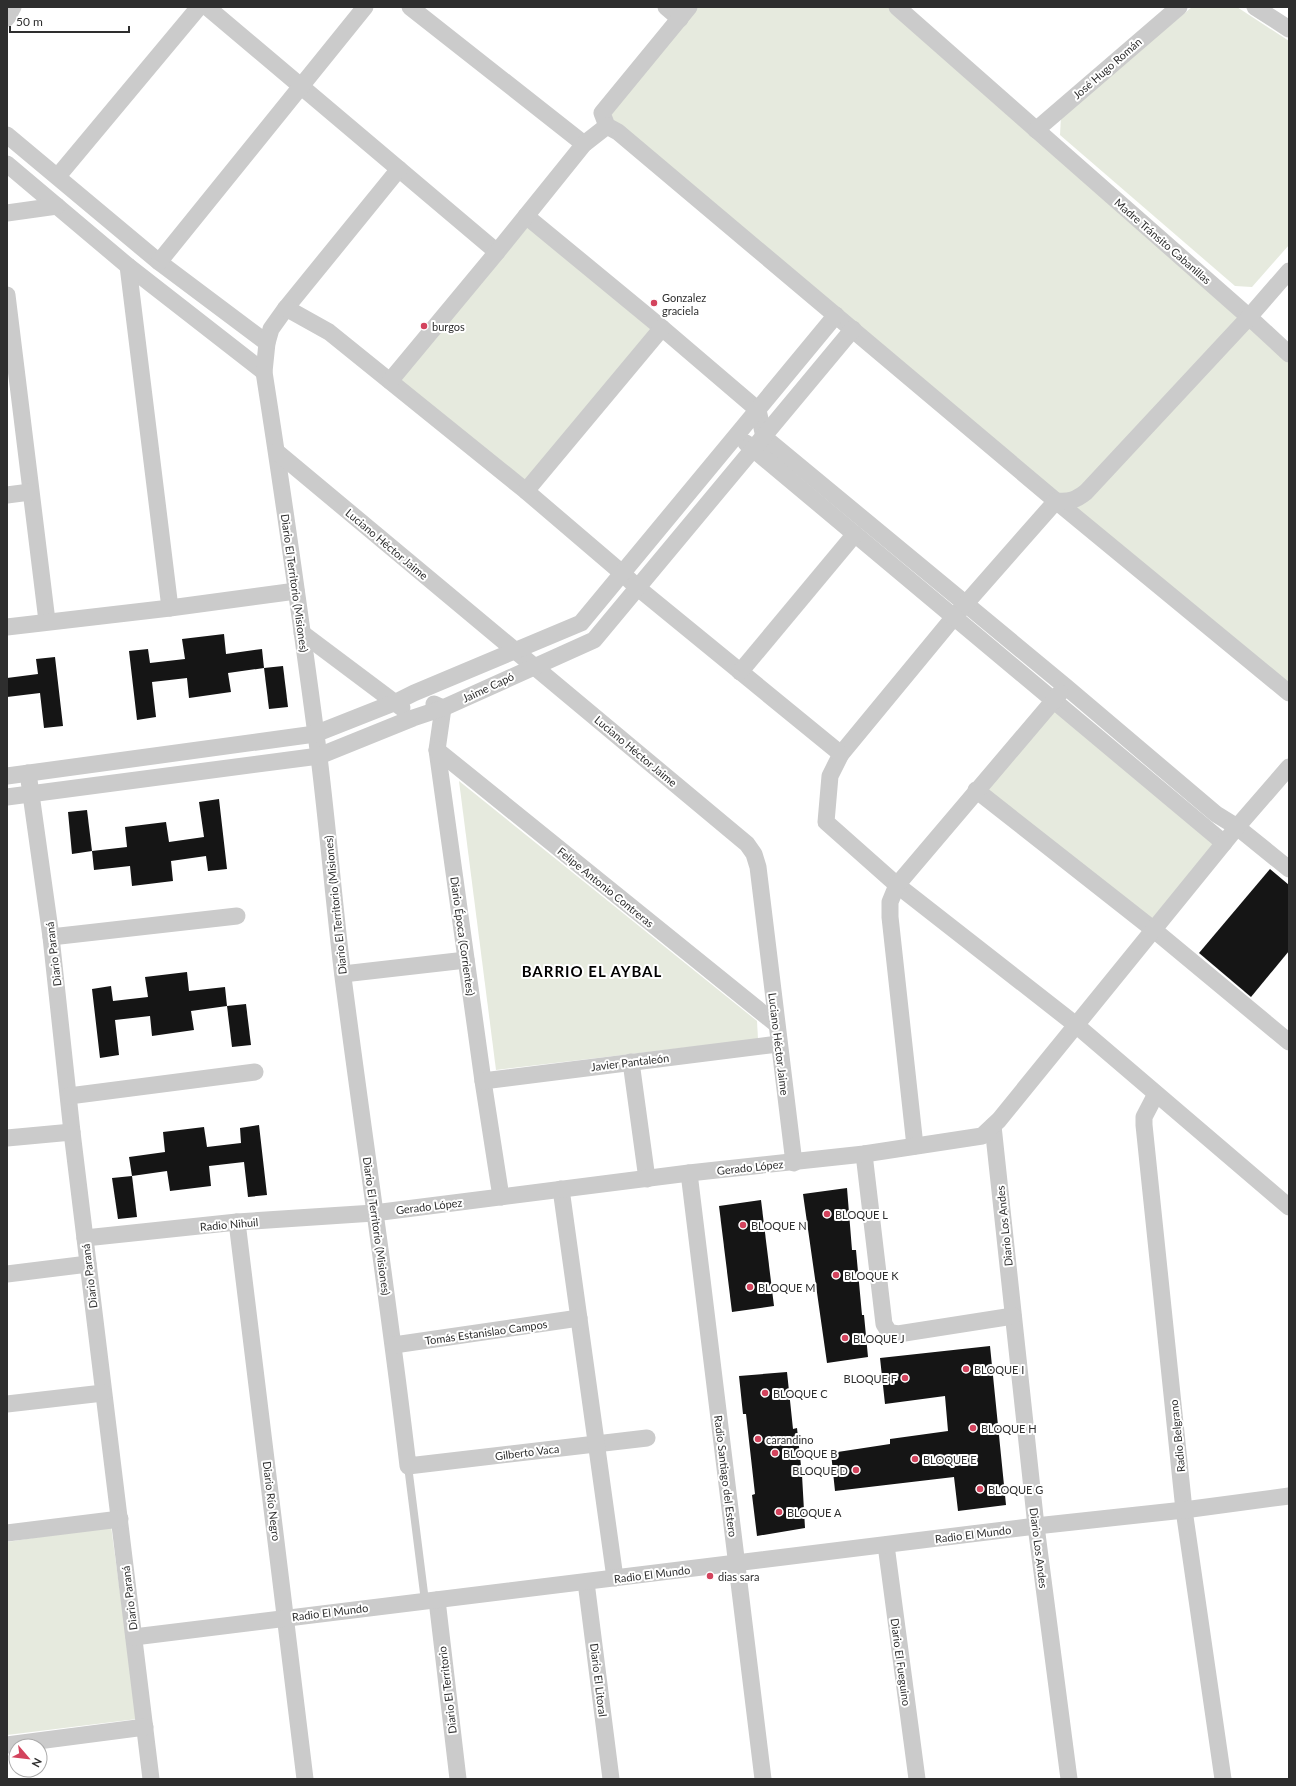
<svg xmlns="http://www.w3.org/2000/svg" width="1296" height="1786" font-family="Lato,sans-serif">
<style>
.green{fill:#e6eade}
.building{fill:#151515}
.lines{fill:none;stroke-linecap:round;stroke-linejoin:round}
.lane{stroke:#cbcbcb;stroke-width:8}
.street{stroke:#cbcbcb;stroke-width:17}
.poi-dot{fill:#d3435d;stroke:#fff;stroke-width:1.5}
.labels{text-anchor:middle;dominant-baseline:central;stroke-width:4;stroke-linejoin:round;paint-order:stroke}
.street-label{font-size:11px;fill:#2e2e2e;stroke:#fff}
.poi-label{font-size:11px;fill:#2e2e2e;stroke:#fff;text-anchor:start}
.district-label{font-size:15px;font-weight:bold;letter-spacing:1px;fill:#000;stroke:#fff}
</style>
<rect width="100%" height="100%" fill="#fff"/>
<g class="green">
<path d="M689,7H895L1289,359V692L603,113Z"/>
<path d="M1192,7H1237L1289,41V245L1252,287L1235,286L1060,135L1061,116Z"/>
<path d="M526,216L662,328L526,491L392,381Z"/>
<path d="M1053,701L1223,843L1150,935L976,790Z"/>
<path d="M459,781L757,1021L758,1039L496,1070Z"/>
<path d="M111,1526L137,1719L7,1735V1542Z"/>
</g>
<g class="building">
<path d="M224,634L226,654L262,649L264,668L228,673L231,692L189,698L187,678L152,682L156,717L137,720L129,651L148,649L150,663L185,659L182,639Z"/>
<path d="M55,657L63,726L44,728L40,693L7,697V678L38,674L36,659Z"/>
<path d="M283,666L288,707L269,709L264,668Z"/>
<path d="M219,799L227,869L208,871L206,856L171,861L173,881L132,886L130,866L94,870L92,851L127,847L125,827L166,822L169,842L204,837L199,802Z"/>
<path d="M87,810L92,851L72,854L68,812Z"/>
<path d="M1270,869L1289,885V951L1251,997L1199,953Z"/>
<path d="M187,972L189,991L225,987L227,1006L191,1011L194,1030L152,1036L150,1016L115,1020L119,1055L100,1058L92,989L111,986L113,1001L148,997L145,977Z"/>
<path d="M246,1004L251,1045L232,1047L227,1006Z"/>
<path d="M259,1125L267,1195L248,1197L244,1162L209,1166L211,1186L170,1191L167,1171L132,1176L129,1157L165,1152L163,1132L204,1127L207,1147L241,1143L240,1128Z"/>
<path d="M132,1176L137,1217L118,1219L112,1178Z"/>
<path d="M847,1188L852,1250H856L862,1315H864L868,1357L827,1363L803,1194Z"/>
<path d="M761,1200L774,1306L732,1312L719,1206Z"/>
<path d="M990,1346L1006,1505L958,1511L954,1477L835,1491L831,1453L890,1444V1439L948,1431L945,1396L885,1404L880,1358Z"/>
<path d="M787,1372L793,1429L797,1428L802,1475L805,1528L757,1536L752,1495L755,1494L746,1414H743L739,1376Z"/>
</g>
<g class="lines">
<path class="lane" d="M408,1466L425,1601"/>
<g class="street">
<path d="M207,7L497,252"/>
<path d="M410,7L584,144"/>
<path d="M666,7L680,19"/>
<path d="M689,7L602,113L607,126L618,132L1056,501L1289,693"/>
<path d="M897,7L1249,317L1289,354"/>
<path d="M1255,7L1289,29"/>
<path d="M7,18L13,7"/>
<path d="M1036,130L1179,7"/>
<path d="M7,135L159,262L267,343"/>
<path d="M7,164L128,266L264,372"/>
<path d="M399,169L286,308L271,329L267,343L264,372C284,500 302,628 319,757C328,830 334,904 343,977C364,1140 389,1303 408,1466L647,1438"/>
<path d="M58,176L199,7"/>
<path d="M7,213L57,206"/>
<path d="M526,216L662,328L758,410L764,437L1065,686L1216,814L1237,827L1289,869"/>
<path d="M159,262L365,7"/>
<path d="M128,266L170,608"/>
<path d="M1289,271L1249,317L1086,492C1076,500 1070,502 1056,501L954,617L841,754L830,776L826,822L897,885L1076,1025L1289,1207"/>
<path d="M7,295L47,621"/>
<path d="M286,308L329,332L526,491L622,573L638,588L841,754"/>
<path d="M390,381L497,252L584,144L607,126"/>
<path d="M746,443L1224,843"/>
<path d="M277,452L747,844L754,854L758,867L794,1163"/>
<path d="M526,491L662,328"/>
<path d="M7,495L30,492"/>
<path d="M7,627L170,608L296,591"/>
<path d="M302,633L402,708"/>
<path d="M740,672L855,534"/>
<path d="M434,704L443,708L437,750L483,1081L501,1197"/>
<path d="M437,750L776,1024"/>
<path d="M28,773L51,937L72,1132L151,1779"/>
<path d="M7,776L315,734L396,702L414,693L581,623L836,315"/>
<path d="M976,790L1154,930L1289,1042"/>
<path d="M7,797L319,756L413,718L443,708L594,640L853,329"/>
<path d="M51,937L237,916"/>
<path d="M343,974L466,960"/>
<path d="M631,1062L647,1179"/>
<path d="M483,1081L778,1044"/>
<path d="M1156,1094L1144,1117V1125L1184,1510L1223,1779"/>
<path d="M69,1096L255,1072"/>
<path d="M993,1126L1036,1526L1069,1779"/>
<path d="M7,1138L72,1132"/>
<path d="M915,1146L890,917V902L897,885L1060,693"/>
<path d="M864,1154L884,1324L889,1332L898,1334L1013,1316"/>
<path d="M689,1173L763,1779"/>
<path d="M561,1189L615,1578"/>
<path d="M237,1222L305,1779"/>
<path d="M85,1238L237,1222L374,1213L689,1173L864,1154L982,1136L999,1120L1237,827L1289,767"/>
<path d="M7,1274L88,1264"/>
<path d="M394,1345L579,1318"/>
<path d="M7,1404L103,1393"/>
<path d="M7,1533L120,1519"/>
<path d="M886,1545L917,1779"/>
<path d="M586,1582L611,1779"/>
<path d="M437,1600L458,1779"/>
<path d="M134,1637L1036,1526L1184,1510L1289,1496"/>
<path d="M7,1745L145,1727"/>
</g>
</g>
<g class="poi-dot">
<circle cx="654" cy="303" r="4"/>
<circle cx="424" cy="326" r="4"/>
<circle cx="827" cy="1214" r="4"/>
<circle cx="743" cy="1225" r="4"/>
<circle cx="836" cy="1275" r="4"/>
<circle cx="750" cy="1287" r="4"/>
<circle cx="845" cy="1338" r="4"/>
<circle cx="966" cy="1369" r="4"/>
<circle cx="905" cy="1378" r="4"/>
<circle cx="765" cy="1393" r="4"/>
<circle cx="973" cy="1428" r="4"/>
<circle cx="758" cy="1439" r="4"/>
<circle cx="775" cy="1453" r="4"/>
<circle cx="915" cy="1459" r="4"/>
<circle cx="856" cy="1470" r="4"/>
<circle cx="980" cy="1489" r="4"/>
<circle cx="779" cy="1512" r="4"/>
<circle cx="710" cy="1576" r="4"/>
</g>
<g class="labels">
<g class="street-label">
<text transform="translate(1107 68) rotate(-41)">José Hugo Román</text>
<text transform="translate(1163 241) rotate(41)">Madre Tránsito Cabanillas</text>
<text transform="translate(387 544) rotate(40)">Luciano Héctor Jaime</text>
<text transform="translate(295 583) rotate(82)">Diario El Territorio (Misiones)</text>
<text transform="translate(488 687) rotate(-25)">Jaime Capó</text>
<text transform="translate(636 751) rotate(40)">Luciano Héctor Jaime</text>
<text transform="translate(606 887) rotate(39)">Felipe Antonio Contreras</text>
<text transform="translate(335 905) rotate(-96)">Diario El Territorio (Misiones)</text>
<text transform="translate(463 936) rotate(82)">Diario Época (Corrientes)</text>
<text transform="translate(53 954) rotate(-97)">Diario Paraná</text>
<text transform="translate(779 1044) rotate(83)">Luciano Héctor Jaime</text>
<text transform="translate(630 1062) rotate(-7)">Javier Pantaleón</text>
<text transform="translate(750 1167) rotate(-6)">Gerado López</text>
<text transform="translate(429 1206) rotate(-7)">Gerado López</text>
<text transform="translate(229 1224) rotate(-5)">Radio Nihuil</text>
<text transform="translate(377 1226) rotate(82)">Diario El Territorio (Misiones)</text>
<text transform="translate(1004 1226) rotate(-96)">Diario Los Andes</text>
<text transform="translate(89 1276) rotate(-97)">Diario Paraná</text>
<text transform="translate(486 1332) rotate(-8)">Tomás Estanislao Campos</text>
<text transform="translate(1177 1436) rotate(-96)">Radio Belgrano</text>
<text transform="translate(527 1452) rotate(-7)">Gilberto Vaca</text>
<text transform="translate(726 1476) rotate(83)">Radio Santiago del Estero</text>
<text transform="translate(272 1501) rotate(83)">Diario Río Negro</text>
<text transform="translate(973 1534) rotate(-7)">Radio El Mundo</text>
<text transform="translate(1039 1548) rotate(83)">Diario Los Andes</text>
<text transform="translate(652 1574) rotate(-7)">Radio El Mundo</text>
<text transform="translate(129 1598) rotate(-97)">Diario Paraná</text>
<text transform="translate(330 1612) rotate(-7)">Radio El Mundo</text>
<text transform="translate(901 1662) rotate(82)">Diario El Fueguino</text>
<text transform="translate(599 1680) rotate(83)">Diario El Litoral</text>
<text transform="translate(447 1690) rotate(-97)">Diario El Territorio</text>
</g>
<g class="poi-label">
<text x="662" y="297">Gonzalez<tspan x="662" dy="13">graciela</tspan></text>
<text x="432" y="326">burgos</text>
<text x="835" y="1214">BLOQUE L</text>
<text x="751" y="1225">BLOQUE N</text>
<text x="844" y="1275">BLOQUE K</text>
<text x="758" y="1287">BLOQUE M</text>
<text x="853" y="1338">BLOQUE J</text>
<text x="974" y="1369">BLOQUE I</text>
<text x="897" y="1378" text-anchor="end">BLOQUE F</text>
<text x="773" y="1393">BLOQUE C</text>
<text x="981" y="1428">BLOQUE H</text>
<text x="766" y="1439">carandino</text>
<text x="783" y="1453">BLOQUE B</text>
<text x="923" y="1459">BLOQUE E</text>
<text x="848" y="1470" text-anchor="end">BLOQUE D</text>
<text x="988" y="1489">BLOQUE G</text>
<text x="787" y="1512">BLOQUE A</text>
<text x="718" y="1576">dias sara</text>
</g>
<g class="district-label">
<text x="592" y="971">BARRIO EL AYBAL</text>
</g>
</g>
<rect width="1296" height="1786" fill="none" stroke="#2e2e2e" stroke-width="16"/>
<g transform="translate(28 1758) rotate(118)"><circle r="19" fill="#ffffff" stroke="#ababab"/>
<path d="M0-3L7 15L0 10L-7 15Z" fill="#d3435d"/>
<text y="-6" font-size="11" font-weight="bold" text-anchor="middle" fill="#2e2e2e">N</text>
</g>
<path d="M10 26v6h119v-6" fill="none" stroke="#2e2e2e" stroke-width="2"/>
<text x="16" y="26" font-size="12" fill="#2e2e2e" stroke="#ffffff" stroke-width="3" paint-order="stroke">50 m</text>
</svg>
